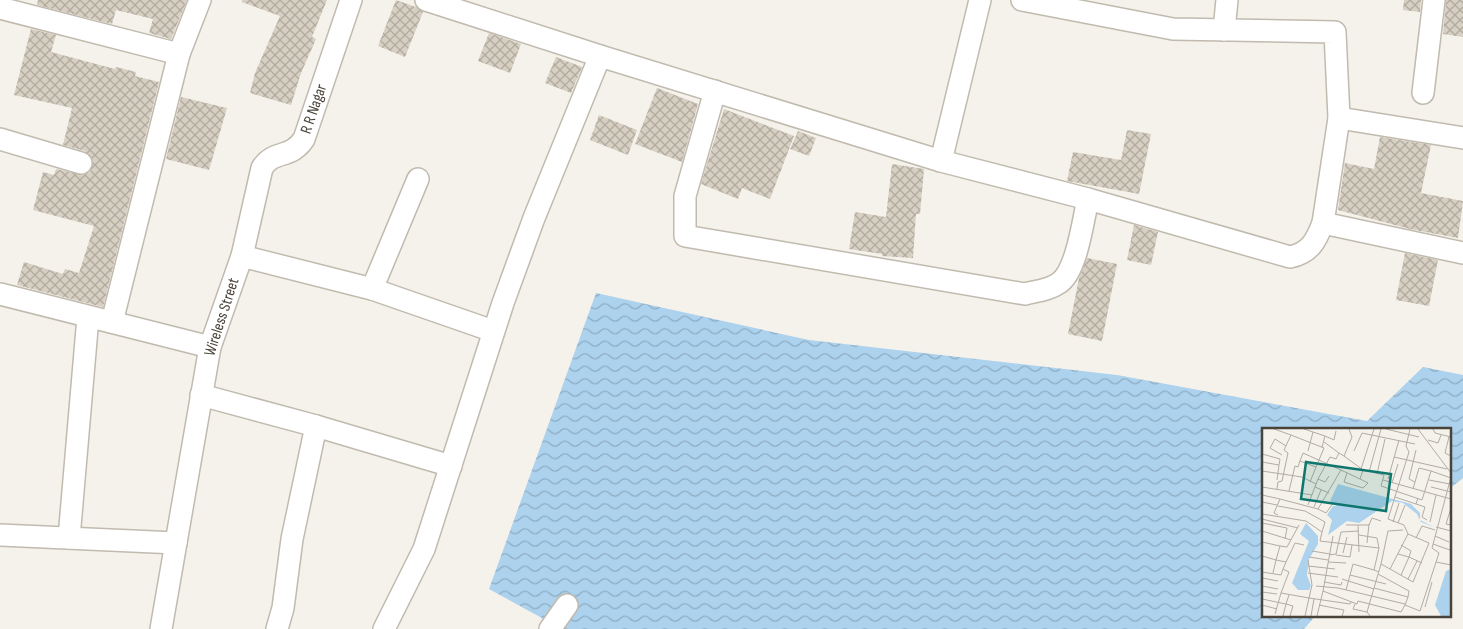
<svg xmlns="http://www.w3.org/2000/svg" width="1463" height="629" font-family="'Sofia Sans Condensed',sans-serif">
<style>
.water{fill:url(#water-waves)}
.building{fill:url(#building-cross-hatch)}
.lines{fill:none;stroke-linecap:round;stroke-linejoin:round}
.minor-casing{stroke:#c1baae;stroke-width:24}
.minor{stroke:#fff;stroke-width:21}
.labels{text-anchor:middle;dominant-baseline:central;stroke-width:4;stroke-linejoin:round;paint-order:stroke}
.street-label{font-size:16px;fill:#4a4339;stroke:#fff}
.inset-road{fill:none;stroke:#b1aca4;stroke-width:1}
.view{fill:#0f766e;fill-opacity:0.15;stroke:#0f766e;stroke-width:2.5}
.inset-edge{fill:none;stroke:#4a4339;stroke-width:2.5}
</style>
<defs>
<pattern id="water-waves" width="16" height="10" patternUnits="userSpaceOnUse" patternTransform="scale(1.25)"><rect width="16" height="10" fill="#acd2ee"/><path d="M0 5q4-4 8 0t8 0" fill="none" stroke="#8eacc2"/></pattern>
<pattern id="building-cross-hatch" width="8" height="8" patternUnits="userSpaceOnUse" patternTransform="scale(1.25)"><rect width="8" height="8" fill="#d7cfc2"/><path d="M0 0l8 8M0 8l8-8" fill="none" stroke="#b0aa9f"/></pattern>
</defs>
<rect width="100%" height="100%" fill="#f5f2ec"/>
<path class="water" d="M596,293L809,340L1117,375L1367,421L1423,367L1463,375V478L1449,489V429H1263V615H1316L1304,629H562L489,589Z"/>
<g class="building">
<path d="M38,0H187L171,39L149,33L153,19L116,10L112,24L37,5Z"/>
<path d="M242,0H327L312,37L316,39L301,73L291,105L250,93L255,73L280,16L242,2Z"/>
<path d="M396,0L416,7L423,12L405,57L378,46Z"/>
<path d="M1404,0H1421L1420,12L1403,10Z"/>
<path d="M1446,0H1463V37L1443,34Z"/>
<path d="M31,29L56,35L51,52L115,69L116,67L136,72L135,76L159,82L103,307L17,285L24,262L63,274L65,269L79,273L94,226L33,210L43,172L54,175L56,169L83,175L90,172L93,161L85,151L63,145L72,108L14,95Z"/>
<path d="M489,33L521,44L510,73L478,61Z"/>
<path d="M556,57L582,67L571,93L545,83Z"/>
<path d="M657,88L698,104L682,162L635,144Z"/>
<path d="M181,97L227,108L209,170L166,159Z"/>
<path d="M724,109L794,136L770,199L742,188L738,199L701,184Z"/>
<path d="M599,115L637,130L628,155L590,140Z"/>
<path d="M1127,130L1151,134L1139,194L1067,181L1073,152L1121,160Z"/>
<path d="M798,131L816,138L809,156L790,149Z"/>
<path d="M1380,137L1431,145L1421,193L1463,201L1458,238L1410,229L1338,210L1345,163L1374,169Z"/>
<path d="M892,164L924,169L920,214H916L913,258L882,256V254L849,249L855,212L886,217Z"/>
<path d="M1134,225L1158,232L1151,265L1127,260Z"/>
<path d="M1405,253L1438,260L1429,306L1396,300Z"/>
<path d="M1087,258L1117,264L1102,341L1068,334L1079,278Z"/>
</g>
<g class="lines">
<g class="minor-casing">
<g id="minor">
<path d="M426,0L600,56"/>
<path d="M1022,0L1173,29L1335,32L1339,118L1323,223L1463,253"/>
<path d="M0,8L179,54L112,322"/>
<path d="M1224,30L1227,0"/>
<path d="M179,54L200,0"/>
<path d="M715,91L685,196V236L1025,294C1037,291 1049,290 1059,283C1077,271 1083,220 1088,199L941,161L980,0"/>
<path d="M1423,93L1434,0"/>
<path d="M1339,118L1463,138"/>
<path d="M0,139L81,163"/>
<path d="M1088,199L1290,257C1310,253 1316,241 1323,223"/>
<path d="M242,256L262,168C274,149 290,160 304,139L351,0"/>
<path d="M372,289L493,331"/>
<path d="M0,294L210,347"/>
<path d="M201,395L316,426L451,466"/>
<path d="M0,535L176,543"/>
<path d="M69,538L88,317"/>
<path d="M161,629L210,347L242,256L372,289L418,179"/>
<path d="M277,629L283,608L292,539L316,426"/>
<path d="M384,629L424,549L503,303L534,218L600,56L941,161"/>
<path d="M550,629L567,605"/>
</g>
</g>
<use href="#minor" class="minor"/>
</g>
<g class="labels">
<g class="street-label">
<text transform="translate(314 109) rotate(-71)">R R Nagar</text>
<text transform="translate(222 317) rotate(-72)">Wireless Street</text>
</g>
</g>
<g transform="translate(1262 428)">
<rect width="189" height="189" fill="#f5f2ec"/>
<path d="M76,56L149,76L158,85V92L172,99L159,94L155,86L141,75L130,73L97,95L85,93L66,107L70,92L65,87L71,78H75L68,73ZM44,95L56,108V116L47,131L45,147L49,158L47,162H36L30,155L47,113L38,106ZM189,141V188H179L173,177L184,143Z" fill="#acd2ee"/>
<path class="inset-road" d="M12,1L29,7L22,22L26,25L20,53L16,54L15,61M42,1L63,8L60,19M124,1L157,9M156,1L189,45M171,1L173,5L189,9M29,7L62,20L54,39M63,8L72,12L74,3M187,9L183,25L189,28M166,12L176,15L179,7M62,14L77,25M46,23L51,4M92,23L100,5L153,16M0,26L18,31L17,37M20,27L8,20L13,11L24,18M82,28L101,42M132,29L185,41M38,33L41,25L79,42M0,34L17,37L15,52M99,41L112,1M0,43L40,49L54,56M169,43L189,50M107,44L119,1M85,45L82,54L101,60L106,55L98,51L101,42L122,47L119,58L160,72L169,43L157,40M115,46L123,11M56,51L68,29L74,31L77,25L82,28L90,9L87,1M126,51L137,12M121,52L189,71M167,52L188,56M153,54L147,51L154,22M130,55L136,36M0,59L50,67M53,59L67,65M169,59L189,64M151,61L157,40M27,63L33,38L36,39L38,33L54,39L48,54M0,67L18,71L12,85L16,87M133,69L154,76L156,70M18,71L56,81L79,42L98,51M0,74L15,77M154,76L163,79L160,89L165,92M46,77L56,51L63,54L67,48M16,78L43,83L63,94L60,104M52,79L59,62M189,80L184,96L189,97M56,81L64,85L72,74M0,86L44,93L60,104L58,113L117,120L112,142L117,144M0,91L36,100M131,94L137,75M168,94L174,67M0,95L25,100L23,111M136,95L143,77M84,97H96L97,124M96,97H107L110,90L119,93M174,99L189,103M0,103L29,112M97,107L115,110L117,120M71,108L61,163L95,176L96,173L139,184L143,177L158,183L177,125L170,120L189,49M173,108L187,114M154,110L160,98L173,102M0,114L18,118L14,132L24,134L21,141L27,144L19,165L47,170L43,188M105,115L107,96M171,116L188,122M18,118L25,119L37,97M50,123L68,126M81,125L85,109M136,126L147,129L149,123L139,117M67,127L74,126L79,104L97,103M74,127L88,129L90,117M0,128L14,132L11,145M47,129L66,132M46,132L50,157L47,170L88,176L89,174M24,134L33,115L42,117M66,134L84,135M174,134L189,137M119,136L126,103L141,102M46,138L73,141M128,141L151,154L167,115L146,106M0,144L19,147L21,141M46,145L76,149M116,146L147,163L146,169M88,147L124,156M139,147L147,129L160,135M0,150L16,153M80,151L112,161M146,151L155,133M62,154L79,157L80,154M0,158L16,161M54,158L76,160L143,176M112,160L146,169L143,177M84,162L91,136L112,142M0,164L15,166M27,167L24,176L31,178L28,188M0,171L24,176L21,188M93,176L91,181L105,184M0,177L15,181M57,177L82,182L80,188M163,179L170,154M13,186L19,165M49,188L52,171M55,188L61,163M108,188L105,184L119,136L128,141L146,106L142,97L126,91L147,24L144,18L148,1"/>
<path class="view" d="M44,34L129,46L124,83L39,71Z"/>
<rect width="189" height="189" class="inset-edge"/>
</g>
</svg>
